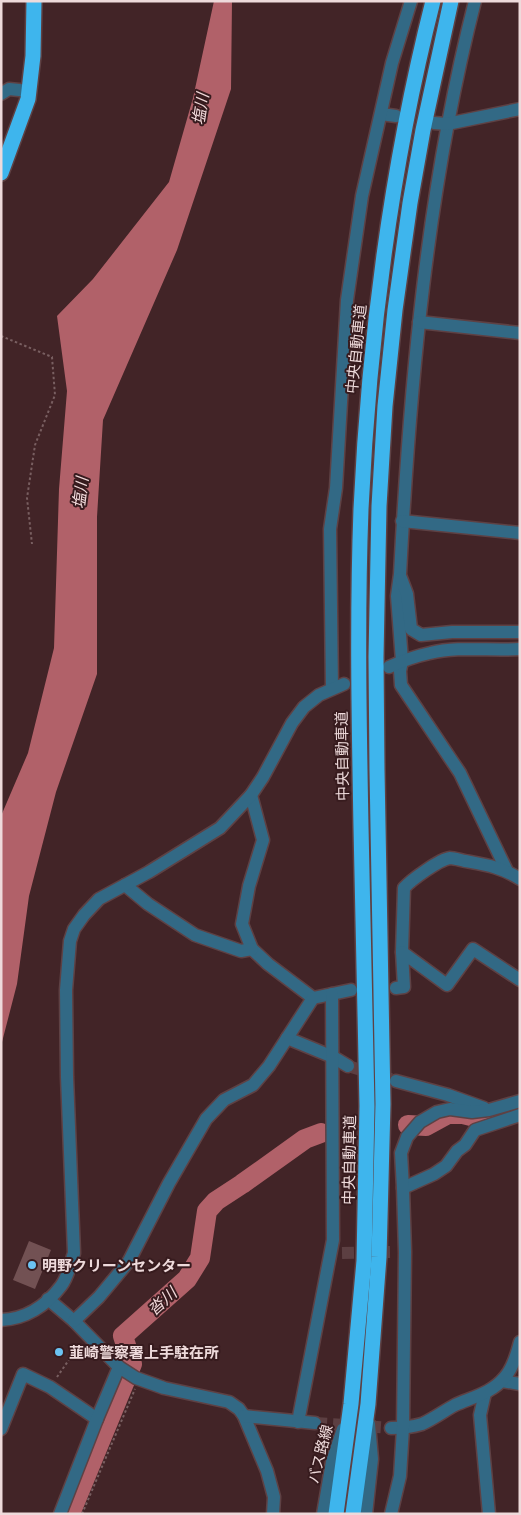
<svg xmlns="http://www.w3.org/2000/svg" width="521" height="1515" font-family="Mulish,'Noto Sans JP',sans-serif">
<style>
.water{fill:#b16169}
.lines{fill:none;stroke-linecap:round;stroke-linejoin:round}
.river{stroke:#b16169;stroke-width:20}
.building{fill:#725153}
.minor-tunnel{stroke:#5c3f42;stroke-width:12;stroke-dasharray:12 6;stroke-linecap:butt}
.minor-casing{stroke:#5e4144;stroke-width:15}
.highway-casing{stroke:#5e4144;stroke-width:18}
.path{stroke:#795f61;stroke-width:2;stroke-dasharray:2.5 2.5;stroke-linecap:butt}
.minor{stroke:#326985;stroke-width:12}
.highway{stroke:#3eb5ed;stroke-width:15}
.poi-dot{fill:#6bc3f2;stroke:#371b1e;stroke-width:2}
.labels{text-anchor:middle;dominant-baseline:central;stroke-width:4;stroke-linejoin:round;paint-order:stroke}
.street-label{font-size:15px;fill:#eedadb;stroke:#371b1e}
.poi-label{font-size:15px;font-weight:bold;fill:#eedadb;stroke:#371b1e;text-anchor:start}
.water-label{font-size:16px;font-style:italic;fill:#f2dadb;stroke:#371b1e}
</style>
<rect width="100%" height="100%" fill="#422427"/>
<path class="water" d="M214,1H232L231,89L177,250L103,420L97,517V674L56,792L29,896L17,984L1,1046V816L28,753L54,648L59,489L67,391L57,316L93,279L169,182L193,98Z"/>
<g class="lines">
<g class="river">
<path d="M408,1125L426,1126L448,1114H463L479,1118H494L515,1111"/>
<path d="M70,1514L132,1364L123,1336L187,1279L200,1258L207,1211L216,1201L242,1184L305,1139L321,1133"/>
</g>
</g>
<path class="building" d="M29,1241L51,1250L35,1289L13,1280Z"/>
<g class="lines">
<g class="minor-tunnel">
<path d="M348,1066L391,1079"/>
<path d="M342,1253L396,1252"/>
<path d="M315,1423L391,1428"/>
</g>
<g class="minor-casing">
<g id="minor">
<path d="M475,1C427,188 410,382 400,574L397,596L402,661L400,671L401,685L460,773L507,871"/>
<path d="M1,94L9,89L29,91"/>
<path d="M381,114L396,116"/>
<path d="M434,123L447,124L520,109"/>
<path d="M419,322L520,333"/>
<path d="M402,521L520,533"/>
<path d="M401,578L407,594L411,629L421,635L452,632H520"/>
<path d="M389,667C402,661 416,656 430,653C459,646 490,651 520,649"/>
<path d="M332,688L330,529L336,488L347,300L362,196L392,63L411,1"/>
<path d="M251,795L263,840L249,886L242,924L252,949L268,964L313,998"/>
<path d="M125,885L148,904L195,935L241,951L252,949"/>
<path d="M402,952L404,888C411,880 440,859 450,858C454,858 460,860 465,861C487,865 501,867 520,879"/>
<path d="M396,988L404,987L402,952L447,985L473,949L520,980"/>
<path d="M287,1038L333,1057L348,1066"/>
<path d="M396,1081L448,1095L484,1108"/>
<path d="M403,1188L434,1174L446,1166L457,1151L465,1145L475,1130L520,1115"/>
<path d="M48,1299L74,1321L119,1367L136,1378L164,1388L229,1402L239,1409L244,1416L267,1471L274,1497L273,1514"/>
<path d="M1,1320C25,1319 46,1306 61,1286C68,1277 70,1265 74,1253L67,1077L66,990L70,941L74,929L84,915L99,899L149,872L220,828L251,795L263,777L292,723L304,707L319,695L344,684"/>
<path d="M74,1321L99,1297L129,1261L169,1183L206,1119L224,1100L253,1085L269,1066L313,998L351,990"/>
<path d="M502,1381L520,1384"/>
<path d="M485,1393L480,1415L489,1514"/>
<path d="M244,1416L315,1423"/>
<path d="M298,1422L333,1240L332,994"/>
<path d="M391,1428C401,1428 412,1427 422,1424C433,1419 444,1411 455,1405C473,1397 492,1393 505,1377C513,1368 517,1354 520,1342"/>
<path d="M1,1429L23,1374L50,1387L97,1419"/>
<path d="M60,1514L97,1419L119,1367"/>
<path d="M323,1514L332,1462L343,1429"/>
<path d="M366,1514L372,1459L369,1424"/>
<path d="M391,1514L400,1476L403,1428L405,1252L403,1188L401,1153L407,1137L420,1122L437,1112L450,1109L472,1112L489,1110L520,1101"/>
</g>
</g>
<g class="highway-casing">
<g id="highway">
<path d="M1,173L28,99L33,56L34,1"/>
<path d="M336,1514L351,1404L364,1261L367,1106C365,1013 363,920 361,827C359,721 357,615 361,509C369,338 391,167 433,1"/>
<path d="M353,1514L368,1404L379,1257L383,1104L377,770L376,657L379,506L385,406L395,310L410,203L423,130L451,1"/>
</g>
</g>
<g class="path">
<path d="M1,336L52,357L55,395L35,445L27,498L32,544"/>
<path d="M57,1377L80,1344"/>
<path d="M82,1514L135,1389"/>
</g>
<use href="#minor" class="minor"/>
<use href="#highway" class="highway"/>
</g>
<g class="poi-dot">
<circle cx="32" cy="1265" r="5"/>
<circle cx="59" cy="1352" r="5"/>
</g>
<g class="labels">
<g class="street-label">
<text transform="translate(356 349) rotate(-84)">中央自動車道</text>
<text transform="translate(342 756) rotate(-91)">中央自動車道</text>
<text transform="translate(349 1160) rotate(-89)">中央自動車道</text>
<text transform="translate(320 1454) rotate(-76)">バス路線</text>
</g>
<g class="poi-label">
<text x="42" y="1265">明野クリーンセンター</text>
<text x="69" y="1352">韮崎警察署上手駐在所</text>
</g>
<g class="water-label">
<text transform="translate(200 109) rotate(-81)">塩川</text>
<text transform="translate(80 493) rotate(-83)">塩川</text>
<text transform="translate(162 1301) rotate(-42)">沓川</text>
</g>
</g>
<rect width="521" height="1515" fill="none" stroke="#eedadb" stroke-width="5"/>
</svg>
